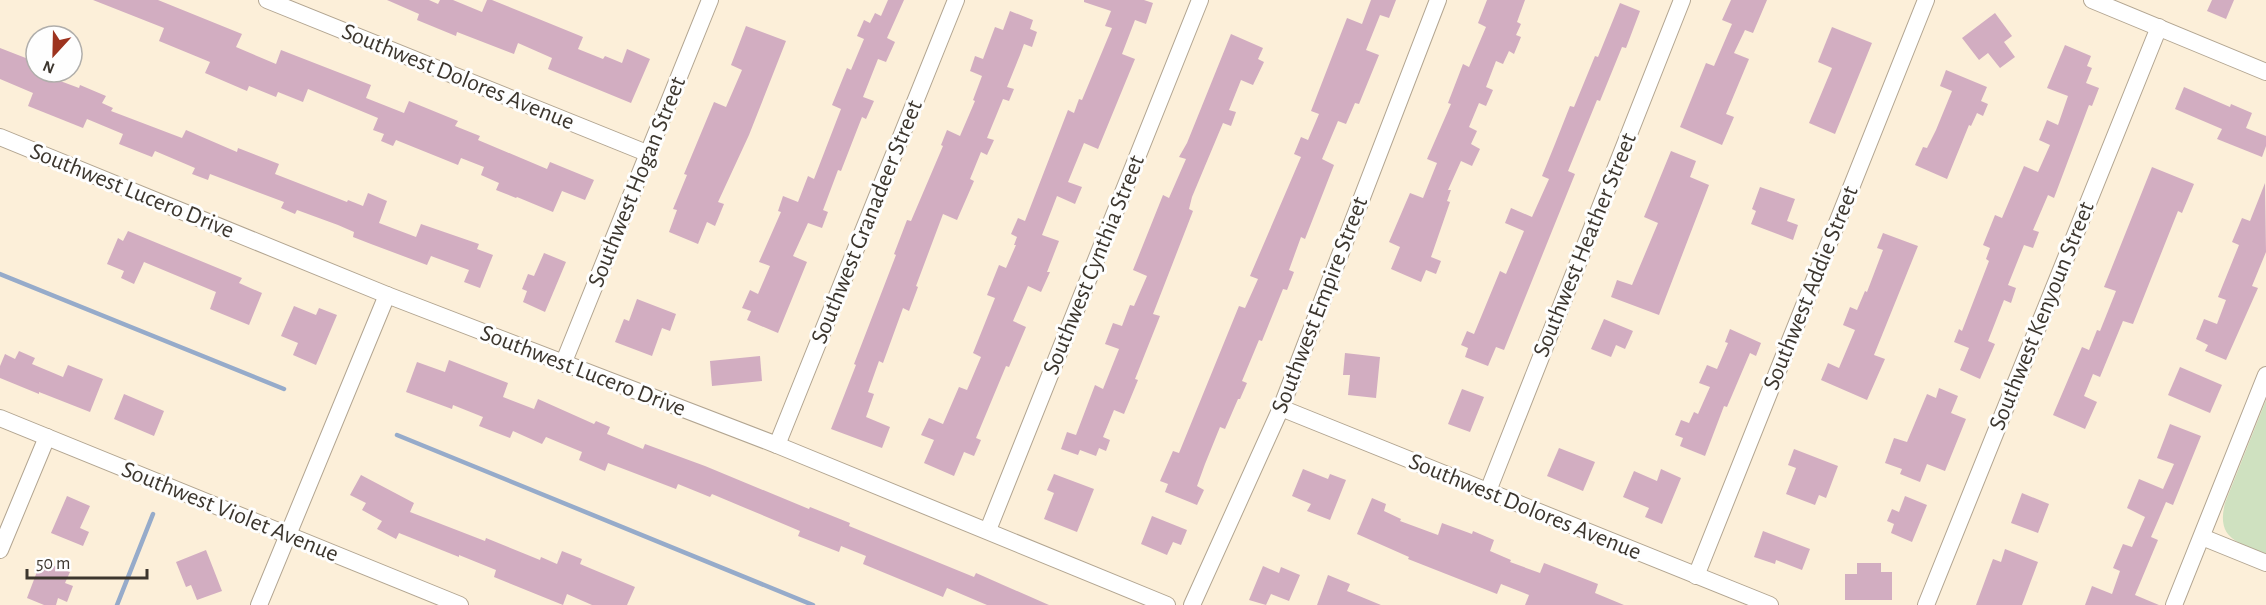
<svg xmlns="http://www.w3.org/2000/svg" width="2266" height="605" font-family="'Alegreya Sans',sans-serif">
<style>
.green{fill:#cfe1c0}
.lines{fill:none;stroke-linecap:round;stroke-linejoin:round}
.stream{stroke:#96abca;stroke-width:4.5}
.building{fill:#d2adc1}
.minor-casing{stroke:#b2a591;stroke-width:18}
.minor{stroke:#fff;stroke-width:16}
.labels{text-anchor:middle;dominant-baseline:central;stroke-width:6;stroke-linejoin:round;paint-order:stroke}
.street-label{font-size:24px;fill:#3c362e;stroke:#fefefe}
</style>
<rect width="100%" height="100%" fill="#fcefd9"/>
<path class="green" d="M2266,400V554C2237,542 2216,539 2225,503Z"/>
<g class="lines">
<g class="stream">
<path d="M0,274L284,389"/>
<path d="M397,435L813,605"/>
<path d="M117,605L153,514"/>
</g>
</g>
<g class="building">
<path d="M93,0H158L242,34L236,47L276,64L281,50L371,85L366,98L404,113L409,101L458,121L455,126L480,136L478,140L547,169L550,162L594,180L585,200L562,191L553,212L517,197L516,198L496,190L499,183L481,175L484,167L461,158L458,165L396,140L393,146L381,141L384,134L373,130L378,118L308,89L303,102L278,92L276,97L249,86L247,91L205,73L210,62L159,41L164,28Z"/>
<path d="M387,0H429L438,4L440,0H453L482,12L487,0H492L583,37L578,49L603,59L605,56L622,63L627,49L650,59L631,103L548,69L552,58L518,43L514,54L457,32L456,36L417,20L419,14Z"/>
<path d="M888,0H904L887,38L895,42L886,62L878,59L863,97L874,101L866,119L862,117L841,171L838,170L823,210L828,212L822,228L808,223L793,256L807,262L778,333L747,320L751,311L742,308L750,290L758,294L770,266L759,262L781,212L778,211L783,196L798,202L808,176L814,179L841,109L832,105L847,68L851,70L864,39L857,36L864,20L870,23L875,13L881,16Z"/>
<path d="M1084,0H1144L1153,3L1146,24L1135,20L1122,54L1135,59L1098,149L1084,143L1068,182L1082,187L1075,204L1057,196L1042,235L1059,241L1047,272H1050L1041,292L1028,286L1013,321L1026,327L1009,367L1006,366L976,438L981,440L974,456L964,452L954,476L924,463L934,440L921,435L929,418L943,424L959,387L967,390L981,357L973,353L995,298L987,295L999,265L1006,268L1016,245H1014L1017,237L1011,234L1018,218L1025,221L1068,110L1074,113L1079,99L1082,100L1112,28L1105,26L1111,11L1084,2Z"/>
<path d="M1371,0H1396L1389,18L1380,15L1366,50L1379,55L1359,104L1355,103L1346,124L1338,121L1322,159L1334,165L1305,239L1301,237L1289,270L1294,272L1287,290L1283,289L1262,341L1259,340L1242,381L1247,383L1240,399H1238L1225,429L1220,427L1205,464L1197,486L1204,490L1197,505L1165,492L1168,484L1160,481L1173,451L1179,453L1239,306L1245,308L1258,279L1250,276L1301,157L1294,154L1301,137L1308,140L1319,114L1311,111L1347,18L1362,24Z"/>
<path d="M1487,0H1525L1517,22L1521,24L1516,35L1521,37L1514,54L1509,51L1503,64L1496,61L1486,87L1493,90L1486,106L1479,103L1469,127L1477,131L1471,144L1480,149L1472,166L1461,161L1448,190H1451L1447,201L1450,202L1431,257L1441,261L1436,274L1426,270L1421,282L1391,269L1400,247L1389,242L1410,193L1423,198L1437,163L1427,159L1451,104L1448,103L1463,64L1469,67L1486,27L1478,23Z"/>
<path d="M1731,0H1767L1753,33L1745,30L1734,53L1749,59L1726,114L1734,117L1722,145L1680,127L1706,63L1714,66L1732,24L1722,20Z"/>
<path d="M2212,0H2234L2226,19L2207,11Z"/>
<path d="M1620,3L1640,11L1626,48L1622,47L1600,101L1597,100L1568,171L1575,174L1504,350L1496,347L1488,366L1465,357L1468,348L1461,345L1467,331L1474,334L1500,271L1506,274L1524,231L1505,223L1511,208L1532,217L1549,179L1542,176L1555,144L1570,106L1574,107L1595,56L1598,57Z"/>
<path d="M1010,11L1033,20L1030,29L1037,32L1032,47L1024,44L1020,55L1007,87L1014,89L1009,101L1003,99L987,138L994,140L987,155L981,152L970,179L974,181L957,220L943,214L916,286L918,287L909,311L903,308L883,363L879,361L868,392L874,394L866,417L890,427L882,448L831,429L856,365L854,364L896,255L894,254L907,220L911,221L943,146L941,145L947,130L960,136L975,101L973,100L982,76L970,71L975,56L983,59L995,27L1003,30Z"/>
<path d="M1995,13L2012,36L2004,42L2015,57L2000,68L1988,53L1979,60L1962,38Z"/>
<path d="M746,26L786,41L749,135L718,202L724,204L715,226L707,222L698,244L669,232L677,210L673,209L687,175L684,174L714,102L726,107L742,70L731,65Z"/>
<path d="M1832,27L1872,43L1835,134L1809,123L1832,68L1818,62Z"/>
<path d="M1231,34L1263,48L1258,59L1264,62L1253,85L1241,80L1229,110L1236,112L1231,126L1223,123L1192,197L1189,209L1193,211L1153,314L1160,316L1135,379L1138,380L1124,414L1114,410L1103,437L1110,440L1106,451L1099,448L1096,456L1080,450L1078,455L1061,449L1067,432L1076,435L1095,385L1103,389L1119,349L1105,344L1113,323L1122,326L1130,305L1134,306L1147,276L1133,270L1163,195L1169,198L1186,159L1179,157L1187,143Z"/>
<path d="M2065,45L2091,56L2087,66L2092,68L2086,83L2099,88L2092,106L2089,105L2054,198L2048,195L2033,230L2039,232L2033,248L2024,245L2008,285L2016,288L2011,303L2004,300L1988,341L1995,344L1980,379L1960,370L1969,348L1954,342L1959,329L1962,331L1989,261L1986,259L1990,248L1983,245L1995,215L2002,218L2024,166L2038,172L2050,145L2039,140L2047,120L2058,125L2068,96L2047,88Z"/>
<path d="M0,48L36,62V72L79,88L80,85L106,96L102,103L113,108L111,111L182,138L186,130L237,152L238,148L279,164L275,174L347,202L348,200L363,206L368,193L387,201L379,223L416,237L421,224L479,244L477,249L493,255L480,288L464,282L469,270L431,256L427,265L371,244L353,237L354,232L338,225L297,210L295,214L281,208L284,202L210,174L208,180L192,174L195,168L155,151L152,157L119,144L123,134L87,119L83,128L28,106L33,93L0,79Z"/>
<path d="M1946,70L1987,87L1981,101L1988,104L1983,116L1977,113L1971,126L1969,125L1947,179L1915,165L1923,147L1927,148L1936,130L1952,91L1940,86Z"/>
<path d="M2184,87L2230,107L2231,104L2252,113L2246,128L2266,136V146L2262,157L2217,139L2222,129L2175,109Z"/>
<path d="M1671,151L1696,161L1690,177L1709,185L1659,315L1611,297L1617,280L1632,285L1658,223L1644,217Z"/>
<path d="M2152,167L2194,184L2182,213L2178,211L2133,324L2123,321L2100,377L2093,374L2084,396L2097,402L2085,429L2053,415L2082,347L2089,350L2097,330L2100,331L2116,291L2104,287Z"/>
<path d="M2265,183L2266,252L2252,286L2258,288L2226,360L2205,351L2208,345L2196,339L2204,319L2217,324L2226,300L2218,297L2239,245L2232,242L2242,218L2250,221Z"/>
<path d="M1760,187L1795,199L1787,221L1798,225L1793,240L1751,224L1756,211L1752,209Z"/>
<path d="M128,231L242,278L239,283L262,293L249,325L210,309L216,292L144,262L134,284L121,278L124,271L107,264L118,238L123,241Z"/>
<path d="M1883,233L1918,246L1874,355L1885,359L1867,400L1821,380L1828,363L1839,368L1855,330L1843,325L1850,307L1857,310L1865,291L1867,292L1883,250L1877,248Z"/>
<path d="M544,253L566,262L545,312L523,302L527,291L522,289L528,274L534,276Z"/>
<path d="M637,299L676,314L670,331L662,328L652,356L615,342L624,319L629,321Z"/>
<path d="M294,306L316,315L319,308L337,315L316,365L293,355L298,343L281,336Z"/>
<path d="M1604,319L1633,331L1625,349L1616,345L1611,357L1591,349Z"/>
<path d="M1730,329L1761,343L1756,356L1750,353L1727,407L1724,406L1705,456L1680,446L1683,438L1675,435L1681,420L1689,423L1694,412L1698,414L1710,387L1699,383L1707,365L1717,369L1728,343L1725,342Z"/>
<path d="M19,351L35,358L32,364L63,377L68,365L103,379L90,412L39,392V394L0,378V366L5,354L15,359Z"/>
<path d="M1345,353L1380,357L1376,398L1348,395L1350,375H1343Z"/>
<path d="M760,356L762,381L712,386L710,361Z"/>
<path d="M449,360L508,383L503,397L534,409L538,399L594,424L596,421L610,427L607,434L643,449L645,444L705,466L809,509L810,507L850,523L849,526L974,577L976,573L1049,605H987L947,588L943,597L863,564L866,556L841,546L839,552L798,536L800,531L712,494L710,497L678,484L676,489L608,463L605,471L579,460L582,452L546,437L542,444L513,431L510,438L479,426L483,417L453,405L452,409L406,392L417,362L445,372Z"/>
<path d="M2180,367L2222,385L2210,413L2168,395Z"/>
<path d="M1939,388L1958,396L1951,413L1966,419L1945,471L1927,464L1920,482L1900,474L1902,469L1885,463L1894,438L1907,442L1927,394L1936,398Z"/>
<path d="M1462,389L1484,397L1470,432L1448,424Z"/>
<path d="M124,394L164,411L154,436L114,419Z"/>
<path d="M2170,424L2201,436L2173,505L2166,502L2151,537L2158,540L2135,595L2159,605H2085L2092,586L2112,594L2120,571L2113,568L2123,544L2132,547L2145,517L2127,508L2139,479L2163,489L2174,464L2157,458Z"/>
<path d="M1559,448L1595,462L1583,491L1547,476Z"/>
<path d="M1794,449L1838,466L1826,498L1819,495L1815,505L1786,494L1796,468L1788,465Z"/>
<path d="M1303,469L1328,479L1330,474L1346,480L1330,520L1307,511L1311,504L1292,496Z"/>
<path d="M1661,469L1681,478L1662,524L1645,517L1649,508L1623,497L1634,471L1657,481Z"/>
<path d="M1054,474L1094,489L1077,532L1044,519L1054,493L1047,490Z"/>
<path d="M361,475L414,503L410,512L485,541L486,538L540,560L541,557L557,564L562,551L582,559L580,564L635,587L627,605H592L567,594L563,605L494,577L496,570L459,555V557L399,533L396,539L377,529L382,521L362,510L366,503L350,495Z"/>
<path d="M2022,493L2049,504L2038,533L2011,523Z"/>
<path d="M67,496L90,506L80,528L89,532L83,546L51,533Z"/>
<path d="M1905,496L1927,505L1912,542L1891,533L1894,524L1887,521L1892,509L1899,512Z"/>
<path d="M1372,498L1386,504L1384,511L1401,519L1400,521L1438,535L1442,523L1472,534L1473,531L1494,540L1490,551L1511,560L1510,562L1540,573L1544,563L1598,584L1595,593L1624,605H1525L1529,595L1501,584L1497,594L1408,559L1409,557L1357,534Z"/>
<path d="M1152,516L1187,530L1181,545L1173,542L1167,555L1141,544Z"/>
<path d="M1763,531L1810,549L1802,570L1776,560L1775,564L1754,557Z"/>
<path d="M2005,549L2038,562L2022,605H1976L1993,559L2001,562Z"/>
<path d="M206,550L222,591L197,600L191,585L186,587L176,562Z"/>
<path d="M41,561L70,572L65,583L73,586L67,602L58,598L56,605H44L27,598Z"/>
<path d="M1857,563H1881V572H1892V600H1845V574H1857Z"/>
<path d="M1263,566L1279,573L1281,567L1300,575L1289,601L1271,594L1266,605L1249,600Z"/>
<path d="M1328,575L1350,584L1347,591L1381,605H1317Z"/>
</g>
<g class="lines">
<g class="minor-casing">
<g id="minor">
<path d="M267,0L649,154"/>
<path d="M2092,0L2266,72"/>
<path d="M0,137L387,295L777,445L1167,605"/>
<path d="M563,364L710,0"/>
<path d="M1281,408L1770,605"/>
<path d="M0,418L460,605"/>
<path d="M777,445L956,0"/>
<path d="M1488,491L1682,0"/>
<path d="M988,530L1200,0"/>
<path d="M2202,537L2266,563"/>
<path d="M0,550L47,437"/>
<path d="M1696,576L1926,0"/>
<path d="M259,605L387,295"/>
<path d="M1192,605L1281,408L1438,0"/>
<path d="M1926,605L2159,27"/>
<path d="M2174,605L2266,375"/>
</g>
</g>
<use href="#minor" class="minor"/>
</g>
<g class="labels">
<g class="street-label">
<text transform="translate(458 77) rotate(22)">Southwest Dolores Avenue</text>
<text transform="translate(637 182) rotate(-68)">Southwest Hogan Street</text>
<text transform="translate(132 191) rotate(22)">Southwest Lucero Drive</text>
<text transform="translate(867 222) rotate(-68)">Southwest Granadeer Street</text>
<text transform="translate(1585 245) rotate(-68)">Southwest Heather Street</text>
<text transform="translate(1094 265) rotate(-68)">Southwest Cynthia Street</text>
<text transform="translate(1811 288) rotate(-68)">Southwest Addie Street</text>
<text transform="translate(1320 305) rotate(-69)">Southwest Empire Street</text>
<text transform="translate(2042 316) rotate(-68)">Southwest Kenyoun Street</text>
<text transform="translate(583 371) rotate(21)">Southwest Lucero Drive</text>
<text transform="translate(1525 507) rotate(22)">Southwest Dolores Avenue</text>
<text transform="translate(230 512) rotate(22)">Southwest Violet Avenue</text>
</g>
</g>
<g transform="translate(54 54) rotate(202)"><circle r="28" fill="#fefefe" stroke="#b0aeab" stroke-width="1.5"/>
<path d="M0-4.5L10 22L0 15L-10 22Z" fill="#9d331e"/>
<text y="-9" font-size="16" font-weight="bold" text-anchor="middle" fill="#3c362e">N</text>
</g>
<path d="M27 569v9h120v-9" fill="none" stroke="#3c362e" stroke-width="3"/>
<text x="36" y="569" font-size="18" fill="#3c362e" stroke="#fefefe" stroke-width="4.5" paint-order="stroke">50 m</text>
</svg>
